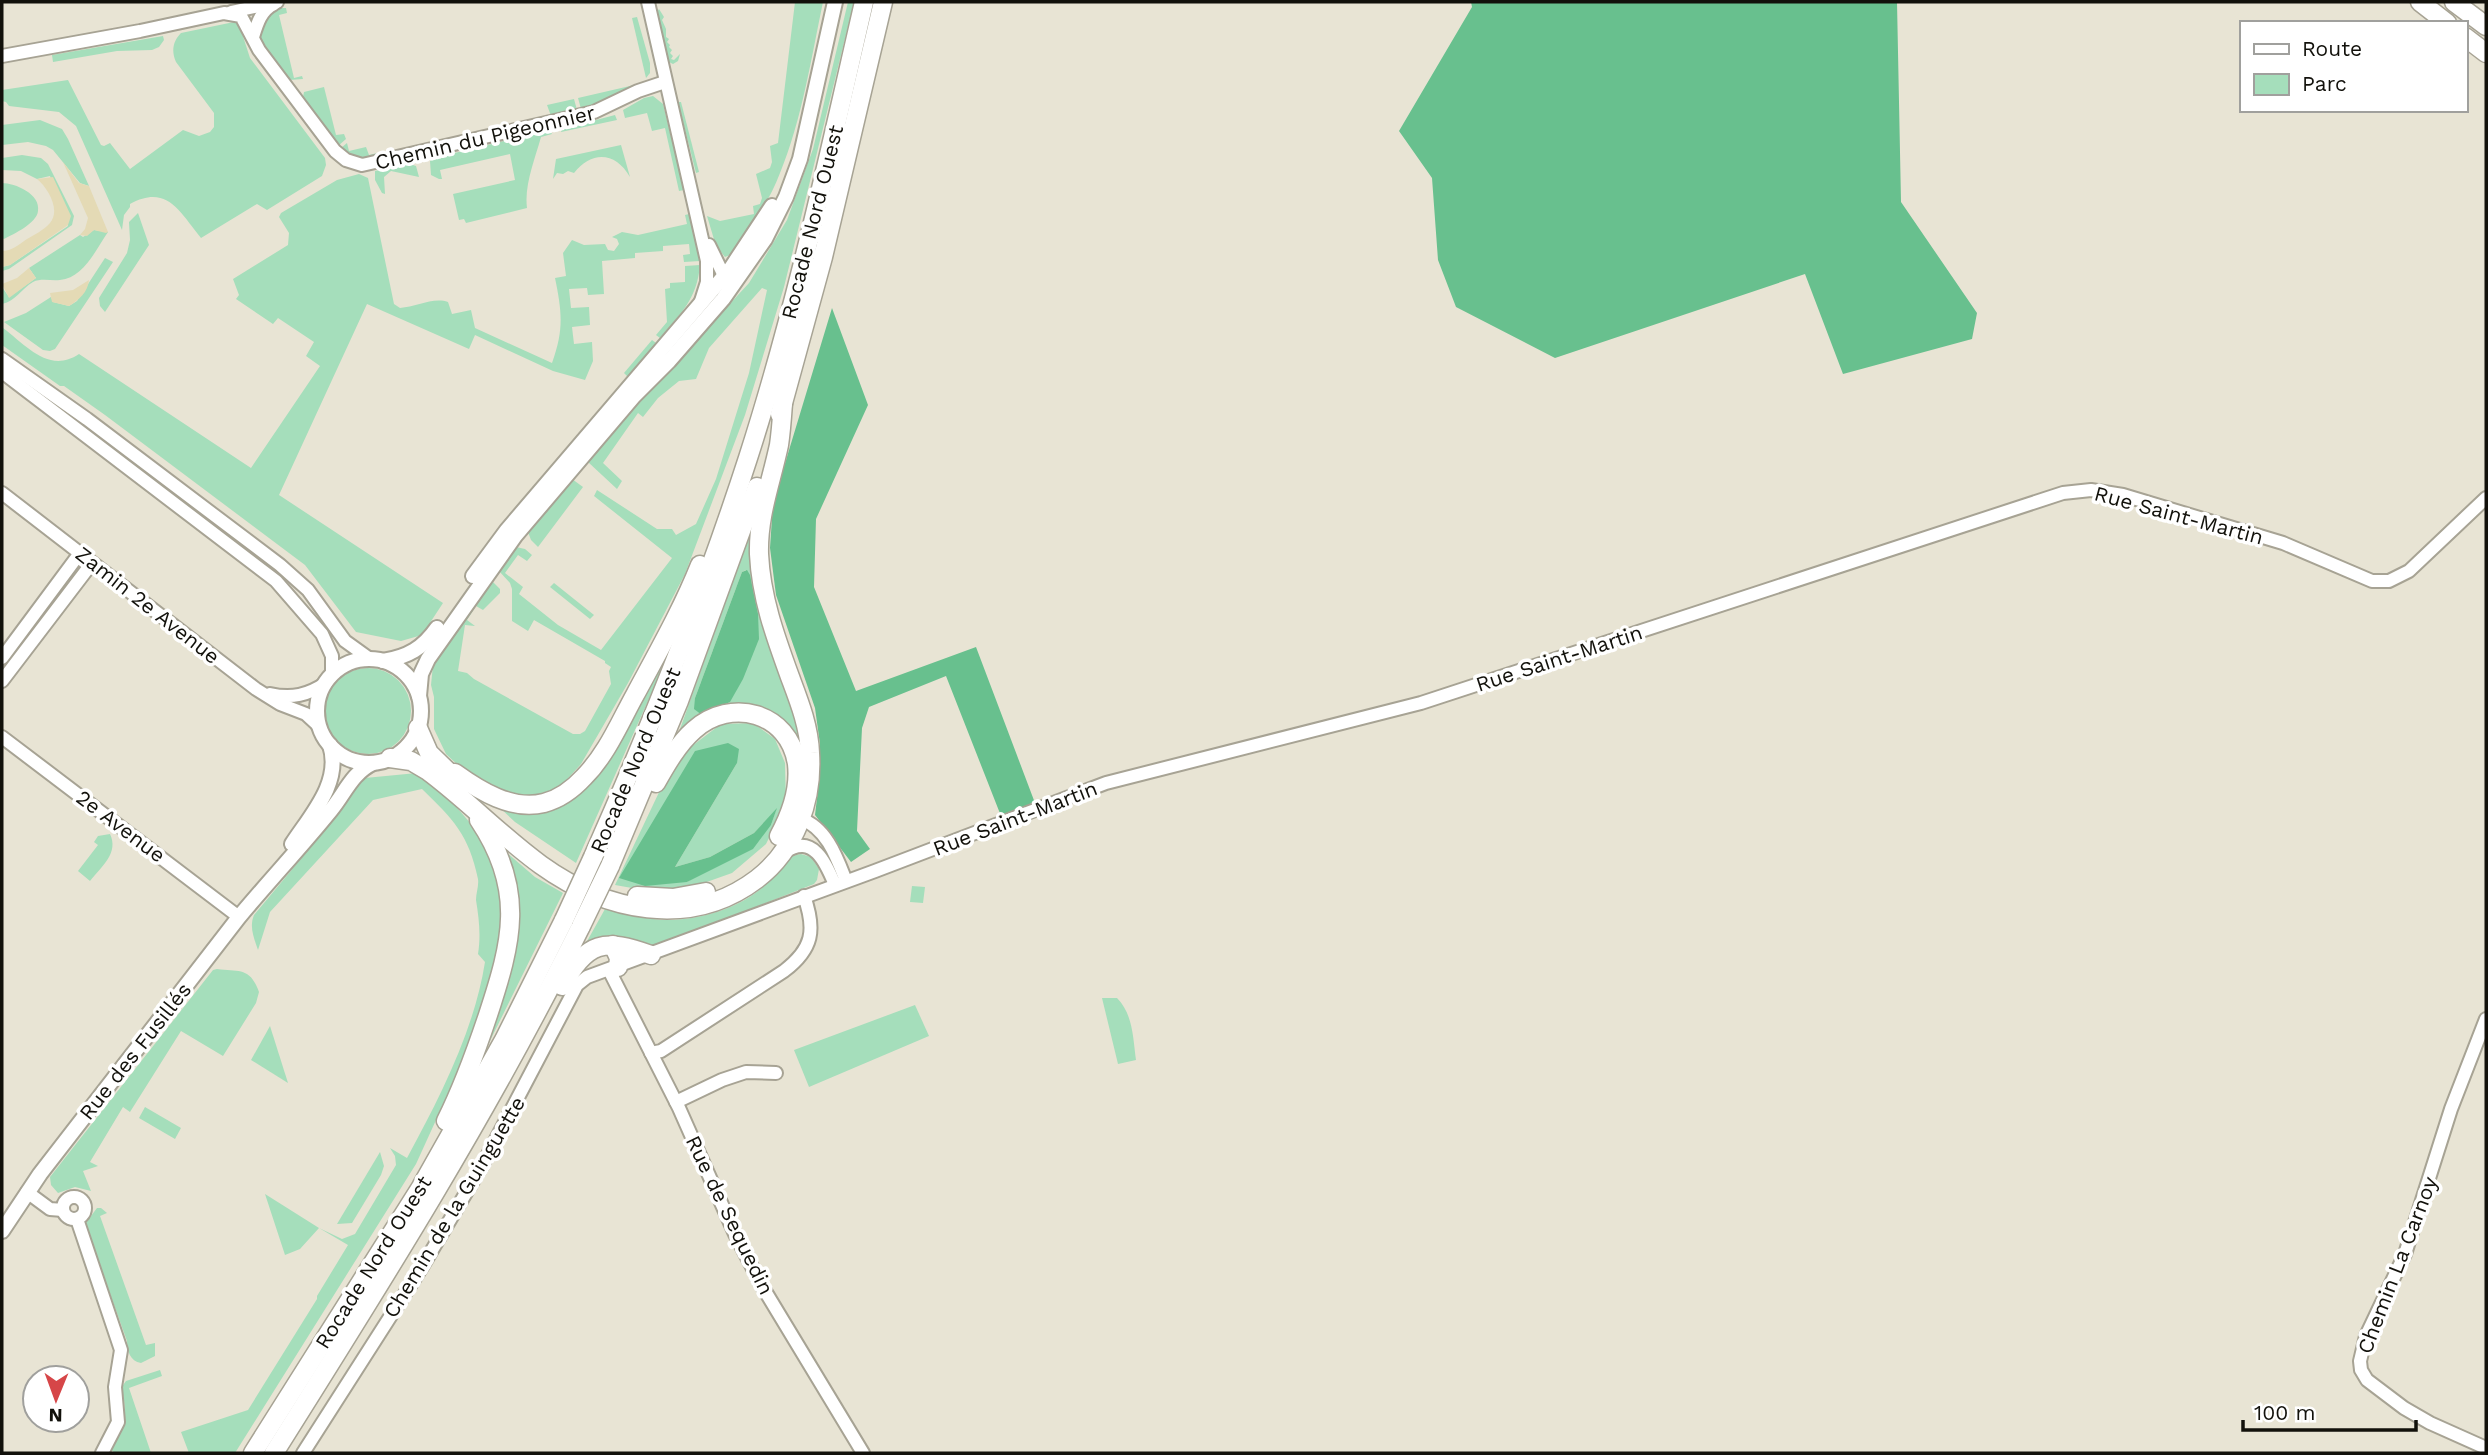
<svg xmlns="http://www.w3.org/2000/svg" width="2488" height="1455" font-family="'Work Sans',sans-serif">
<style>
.green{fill:#a5debb;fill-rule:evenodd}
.forest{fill:#68c08e}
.sand{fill:#e4dab5}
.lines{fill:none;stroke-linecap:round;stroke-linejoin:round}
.minor-casing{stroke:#a7a394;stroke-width:16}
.major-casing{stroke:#a7a394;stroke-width:18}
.highway-casing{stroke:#a7a394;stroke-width:21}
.minor{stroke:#fff;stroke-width:12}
.major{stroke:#fff;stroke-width:14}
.highway{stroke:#fff;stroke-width:18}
.highway-bridge-casing{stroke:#a7a394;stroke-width:21;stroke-linecap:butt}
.highway-bridge{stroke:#fff;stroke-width:18}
.labels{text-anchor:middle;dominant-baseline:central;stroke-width:7;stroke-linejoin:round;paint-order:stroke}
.street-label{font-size:21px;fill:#12110b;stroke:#fff}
</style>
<rect width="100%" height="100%" fill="#e8e4d4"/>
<g class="green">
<path d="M795,2H823C811,59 802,119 780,173C769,203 749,229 730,255L725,257L716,246L707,216L720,221L754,214L753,206L760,204L762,198L756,174L770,168L772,162L770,146L778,143Z"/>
<path d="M848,2H854L784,287L745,415L685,574L628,683L581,764L562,785L549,791L534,795H517L493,787L460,767L446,754L434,729V697L431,685L433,665L488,583L493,582L500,589V593L483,610L476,606L467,620L475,626L465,625L458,671L467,673L474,679L573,734H580L585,731L611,684L609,671L611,667L605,663V661L534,620L528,631L512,621V589L510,583L499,571L516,547L525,549L532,555L527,561L518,555L505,573L523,587L519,594L558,625L601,650L672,558L594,496L597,490L657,529H672L676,535L696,524L716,479L749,373L767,290L762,288L709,348L696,379L679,381L658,398L643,417L638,413L603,463L622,481L617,489L588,462L633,409L749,283L787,220L813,149Z"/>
<path d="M278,8H286L287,13L279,15L294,78L302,76L303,79L289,80L259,37L265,17Z"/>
<path d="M659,9L664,17L662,20L666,29V37L669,39L667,42L670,45L669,47L672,50L670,53L673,56L671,59L674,60L680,54L678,61L673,64L669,62L657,12Z"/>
<path d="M637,17L650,63V73L646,78L632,18Z"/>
<path d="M234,22L239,24L250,58L325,158L326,165L322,176L267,210L257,204L201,238C179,211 167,184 130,204V207L124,215L122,230L76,126L59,112L9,106L6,102L2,101V90L68,80L101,145L104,146L110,143L130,169L183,130L199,136L210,132L214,127V113L176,62C171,51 173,41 181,33Z"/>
<path d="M163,36L164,40L159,47L152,50L117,51L53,62L52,55Z"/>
<path d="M643,83L606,103L581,109L578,98Z"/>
<path d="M324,87L336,135L344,134L346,139L338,146L303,97L304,92Z"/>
<path d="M653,96L663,104L684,190L679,191L665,128L652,131L647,113L625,118L623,110L644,98Z"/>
<path d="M574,99L577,110L551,116L547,105Z"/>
<path d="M678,102H681L699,172L696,173Z"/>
<path d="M615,115L617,120L561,132L562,129Z"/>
<path d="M40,120L62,129L68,139L89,186L80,183L53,150L46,146L28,142L2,145V125Z"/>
<path d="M549,130L552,134L541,137C535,159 524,185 527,208L466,223L464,219L459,220L453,194L515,180L510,154L440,170L442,179H439L431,175L430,161L434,158Z"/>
<path d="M347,143L349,151L366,147L369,155L377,153C365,163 351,158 341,148Z"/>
<path d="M621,145L630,177C616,152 592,150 574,173L568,171L563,174L557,173L553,179L556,159Z"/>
<path d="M22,155L41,158L48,164L74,216L72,225L9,269L2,271V267L10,265L68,226L50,176L37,179L21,171L2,170V158Z"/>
<path d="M407,163L416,166L419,177L391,171L384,177L385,194L382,193L375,180V171Z"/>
<path d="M359,174L368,178L394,304L400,308C416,307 433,297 448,302L452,314L471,310L475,328L552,363C564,330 562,312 555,278L566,276L563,253L572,240L584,245L605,244L608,250L614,251L619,244L617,239L612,237L622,232L638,235L687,224L685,215L689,214L700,261L684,262L683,255L690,254L689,244L663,246V251L635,253V258L602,261L604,294L588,295L587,288L569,289L571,308L589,307L590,325L572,327L574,344L592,342L593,361L585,380L553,371L475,335L469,349L367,304L279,495L443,603L422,635L401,641L356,632L305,565L105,415L64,386H60L2,345L3,328C27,346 49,374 79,354L251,468L320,366L306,356L314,342L278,318L273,324L236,299L239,295L233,279L288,245L289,233L279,217L281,213L337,180Z"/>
<path d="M2,183C15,183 41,194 38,211C37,223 14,234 4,239L2,238Z"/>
<path d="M138,213L149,245L105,312L100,306L99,298L127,253L130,240L129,222Z"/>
<path d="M94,230L108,232C96,249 84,278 60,280C51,281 41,278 33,282C21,289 16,301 2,304V287L9,297L36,278L29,268L80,235L83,237Z"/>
<path d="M105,258L113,262L55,349L50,351L43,350L4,322L26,313L51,297L53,302L69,306L77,301Z"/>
<path d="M700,265C697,299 681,313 660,338L656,335L667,322L665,289L670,288V283L685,282V266Z"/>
<path d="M652,340L656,343L628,377L624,373Z"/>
<path d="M572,479L583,487L538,547L531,540L528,532Z"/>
<path d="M752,528L754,569L799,723L805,772L749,707L675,743ZM746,570L730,702L711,710L695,698L742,572Z"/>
<path d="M554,583L594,615L590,619L550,587Z"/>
<path d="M672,641L659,676L576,863L515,822L497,805L562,803Z"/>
<circle cx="368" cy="711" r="43"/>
<path d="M753,723L775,739L785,763L786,804L766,844L732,873L687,889L649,891L615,885L662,786L684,752L721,724ZM737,763L675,867L710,857L754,833L776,810L771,825L687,882L620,878Z"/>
<path d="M417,773L446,795L478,832L490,858L501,893L503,925L499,950L472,1041L416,1164L235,1453H189L181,1432L248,1410L317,1299V1296L348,1245L319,1228L300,1249L285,1255L265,1194L319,1228L342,1239L355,1234L396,1165L395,1156L390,1148L407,1158C440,1097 474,1031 485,962L478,954C481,935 479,919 476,900C476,893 479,886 478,879C469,835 453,819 422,789L373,800L270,912L258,950C254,938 249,927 254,915L340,812C348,801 354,784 365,778Z"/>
<path d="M110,834C119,853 102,866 90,881L78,871L98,845L94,842L98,836Z"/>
<path d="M506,852L535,877L563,893L480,1061L517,902Z"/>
<path d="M801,854L811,857L819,869L817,880L814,884L649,949L581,952L605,909C625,914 648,920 669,920C702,919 741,908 765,885C777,873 783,856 801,854Z"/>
<path d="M912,886L925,887L923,903L910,902Z"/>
<path d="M217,969C240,972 250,967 259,992L256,1003L223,1056L181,1031L130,1112L123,1107L90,1162L98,1166L83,1171L91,1191L75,1187L58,1193L51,1185L50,1177L213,970Z"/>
<path d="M1102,998H1117C1133,1014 1133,1038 1136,1060L1118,1064Z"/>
<path d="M915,1005L929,1036L809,1087L794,1050Z"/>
<path d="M270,1026L288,1083L251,1060Z"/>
<path d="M145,1107L181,1128L175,1139L139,1118Z"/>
<path d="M380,1152L384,1166L381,1175L352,1223L337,1224Z"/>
<path d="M97,1208H101L107,1213L100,1216L146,1345L155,1343V1356L141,1363C130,1361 127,1351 127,1341L85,1224Z"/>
<path d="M160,1370L162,1376L129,1388L151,1453H115L110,1449C123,1428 129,1413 121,1388L126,1381Z"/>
</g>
<g class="forest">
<path d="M1471,2H1897L1901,202L1977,313L1972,339L1843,374L1805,274L1555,358L1456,307L1438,260L1432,178L1399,131L1472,7Z"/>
<path d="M832,308L868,405L816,519L814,587L856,691L976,647L1035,803L1001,816L946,676L869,707L862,728L857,831L870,849L851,862L815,815L819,781L820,744L815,708L776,595L770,548L773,503Z"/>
<path d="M747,570L750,575L758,614L759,639L743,679L730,702L702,715L694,709L695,698L742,572Z"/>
<path d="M728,743L739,749L737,763L675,867L710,857L754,833L777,808L771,825L753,849L687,882L645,886L619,878L695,751Z"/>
</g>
<g class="sand">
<path d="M63,162L79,183L89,186L108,232L106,233L94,230L87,236L80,235L85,229L88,218Z"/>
<path d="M53,177L71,216L68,225L10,265L2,267V251C12,251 18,245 27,239C34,235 44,230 50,223C61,210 48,188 37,179Z"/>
<path d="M29,268L36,278L9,298L2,284L17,278Z"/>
<path d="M89,280C88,292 79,300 69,306L52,302L50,293L73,290Z"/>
</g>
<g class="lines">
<g class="minor-casing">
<g id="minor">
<path d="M648,2L707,261V282L701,301"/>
<path d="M231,12L277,2"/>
<path d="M253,37C257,24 261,10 274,4"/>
<path d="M2,56L140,31L224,13L241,16L259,50L335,151L346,160L362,165L594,112L638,91L665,82"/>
<path d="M709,245L727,282"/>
<path d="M2,359L87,419L280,565L308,590L345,641L370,659"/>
<path d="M2,372L276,581L322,634L332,656V675"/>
<path d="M2,493L256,689L280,704L306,714L319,726"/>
<path d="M2,658L80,553"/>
<path d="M2,681L92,563"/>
<path d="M270,694C292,699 308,695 326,683"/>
<path d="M2,737L239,917"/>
<path d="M801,819C827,828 837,858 846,881"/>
<path d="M785,852C813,833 826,863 835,885"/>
<path d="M609,970L679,1108L735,1234L762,1286L863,1453"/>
<path d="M2486,1019L2451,1109L2405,1254L2366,1336L2360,1361L2361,1370L2367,1380L2404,1408L2430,1423L2486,1448"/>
<path d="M651,1053L661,1051L784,971C813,949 816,930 804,896"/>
<path d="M676,1102L722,1080L746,1072L776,1073"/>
<path d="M27,1192L50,1209L63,1210"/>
<circle cx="74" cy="1208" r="11"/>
<path d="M77,1219L121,1350L115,1387L118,1422L102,1453"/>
<path d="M303,1453L422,1267L482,1166L577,985L587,977L875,871L1106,783L1421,703L2063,493L2091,490L2123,495L2283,543L2372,581H2389L2409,571L2486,498"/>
</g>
</g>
<g class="major-casing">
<g id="major">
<path d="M473,576L507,530L731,268L772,206"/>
<circle cx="369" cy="711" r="52"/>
<path d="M383,661C408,657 423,648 437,628"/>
<path d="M419,696L421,674L428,659L515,536L634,396L669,361L723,299L765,239L786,197L800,159L835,2"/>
<path d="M292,844C311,815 342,782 330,745"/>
<path d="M2,1231L40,1174L239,917C269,881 301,847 331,810C345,793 352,773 373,763"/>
</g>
</g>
<g class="highway-casing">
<g id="highway">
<path d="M2420,2L2447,23"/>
<path d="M2454,2L2486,26"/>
<path d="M2465,37L2486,53"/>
<path d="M780,414L823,257L883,2"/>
<path d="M418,728L429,753L462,785"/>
<path d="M390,758L411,761L428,771C467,800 501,836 541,865C605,911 690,930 757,879C796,849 813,800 810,753C809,726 799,701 790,677C775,636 761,597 759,554C758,515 771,483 779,445C781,432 782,417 783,403"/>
<path d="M455,773C480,791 512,811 544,803C559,799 573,789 584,777C607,754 620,722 635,695C658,652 682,610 700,565"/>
<path d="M656,783C666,765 678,744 694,730C731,697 789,712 797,764C800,790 791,814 779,836"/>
<path d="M593,857C651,726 704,594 748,458C796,309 829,154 864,2"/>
<path d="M610,866L679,701L757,487"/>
<path d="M637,896L673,898L706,892"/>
<path d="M613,945L619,958L618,967"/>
<path d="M562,986C587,941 604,938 651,955"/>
<path d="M446,1121C463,1087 476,1051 488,1015C512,942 526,890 479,820"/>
<path d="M253,1453L421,1187L504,1040L564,920"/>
<path d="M274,1453C383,1280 490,1110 581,926"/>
</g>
</g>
<use href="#minor" class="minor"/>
<use href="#major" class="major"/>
<use href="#highway" class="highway"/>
<g class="highway-bridge-casing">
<g id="highway-bridge">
<path d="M564,920L593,857"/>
<path d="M581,926L610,866"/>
</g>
</g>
<use href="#highway-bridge" class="highway-bridge"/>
</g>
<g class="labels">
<g class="street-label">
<text transform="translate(485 137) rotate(-13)">Chemin du Pigeonnier</text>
<text transform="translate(812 222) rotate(-76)">Rocade Nord Ouest</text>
<text transform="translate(2179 515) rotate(15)">Rue Saint-Martin</text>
<text transform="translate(148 605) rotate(38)">Zamin 2e Avenue</text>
<text transform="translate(1559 658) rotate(-18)">Rue Saint-Martin</text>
<text transform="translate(635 760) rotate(-67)">Rocade Nord Ouest</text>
<text transform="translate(1015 818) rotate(-21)">Rue Saint-Martin</text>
<text transform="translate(121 826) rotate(37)">2e Avenue</text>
<text transform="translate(135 1051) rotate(-52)">Rue des Fusillés</text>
<text transform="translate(454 1207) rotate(-59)">Chemin de la Guinguette</text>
<text transform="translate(730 1215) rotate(64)">Rue de Sequedin</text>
<text transform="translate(373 1262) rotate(-58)">Rocade Nord Ouest</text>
<text transform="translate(2397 1265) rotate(-69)">Chemin La Carnoy</text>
</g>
</g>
<rect width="2488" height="1455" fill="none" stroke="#12110b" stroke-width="7"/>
<rect x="2240" y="21" width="228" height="91" fill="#ffffff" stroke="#a0a09d" stroke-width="2"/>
<rect x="2254" y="44" width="35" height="10" fill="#ffffff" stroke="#a0a09d" stroke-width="2"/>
<text x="2302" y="56" font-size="21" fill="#12110b">Route</text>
<rect x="2254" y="74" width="35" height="21" fill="#a5debb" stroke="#a0a09d" stroke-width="2"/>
<text x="2302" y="91" font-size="21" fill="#12110b">Parc</text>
<g transform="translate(56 1399) rotate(181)"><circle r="33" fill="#ffffff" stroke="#a0a09d" stroke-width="2"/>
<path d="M0-5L12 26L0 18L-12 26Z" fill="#d64648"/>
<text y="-10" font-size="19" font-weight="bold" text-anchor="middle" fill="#12110b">N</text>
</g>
<path d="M2243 1420v10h173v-10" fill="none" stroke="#12110b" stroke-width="3.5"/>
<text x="2254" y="1420" font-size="21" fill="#12110b" stroke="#ffffff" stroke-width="5" paint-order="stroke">100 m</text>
</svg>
